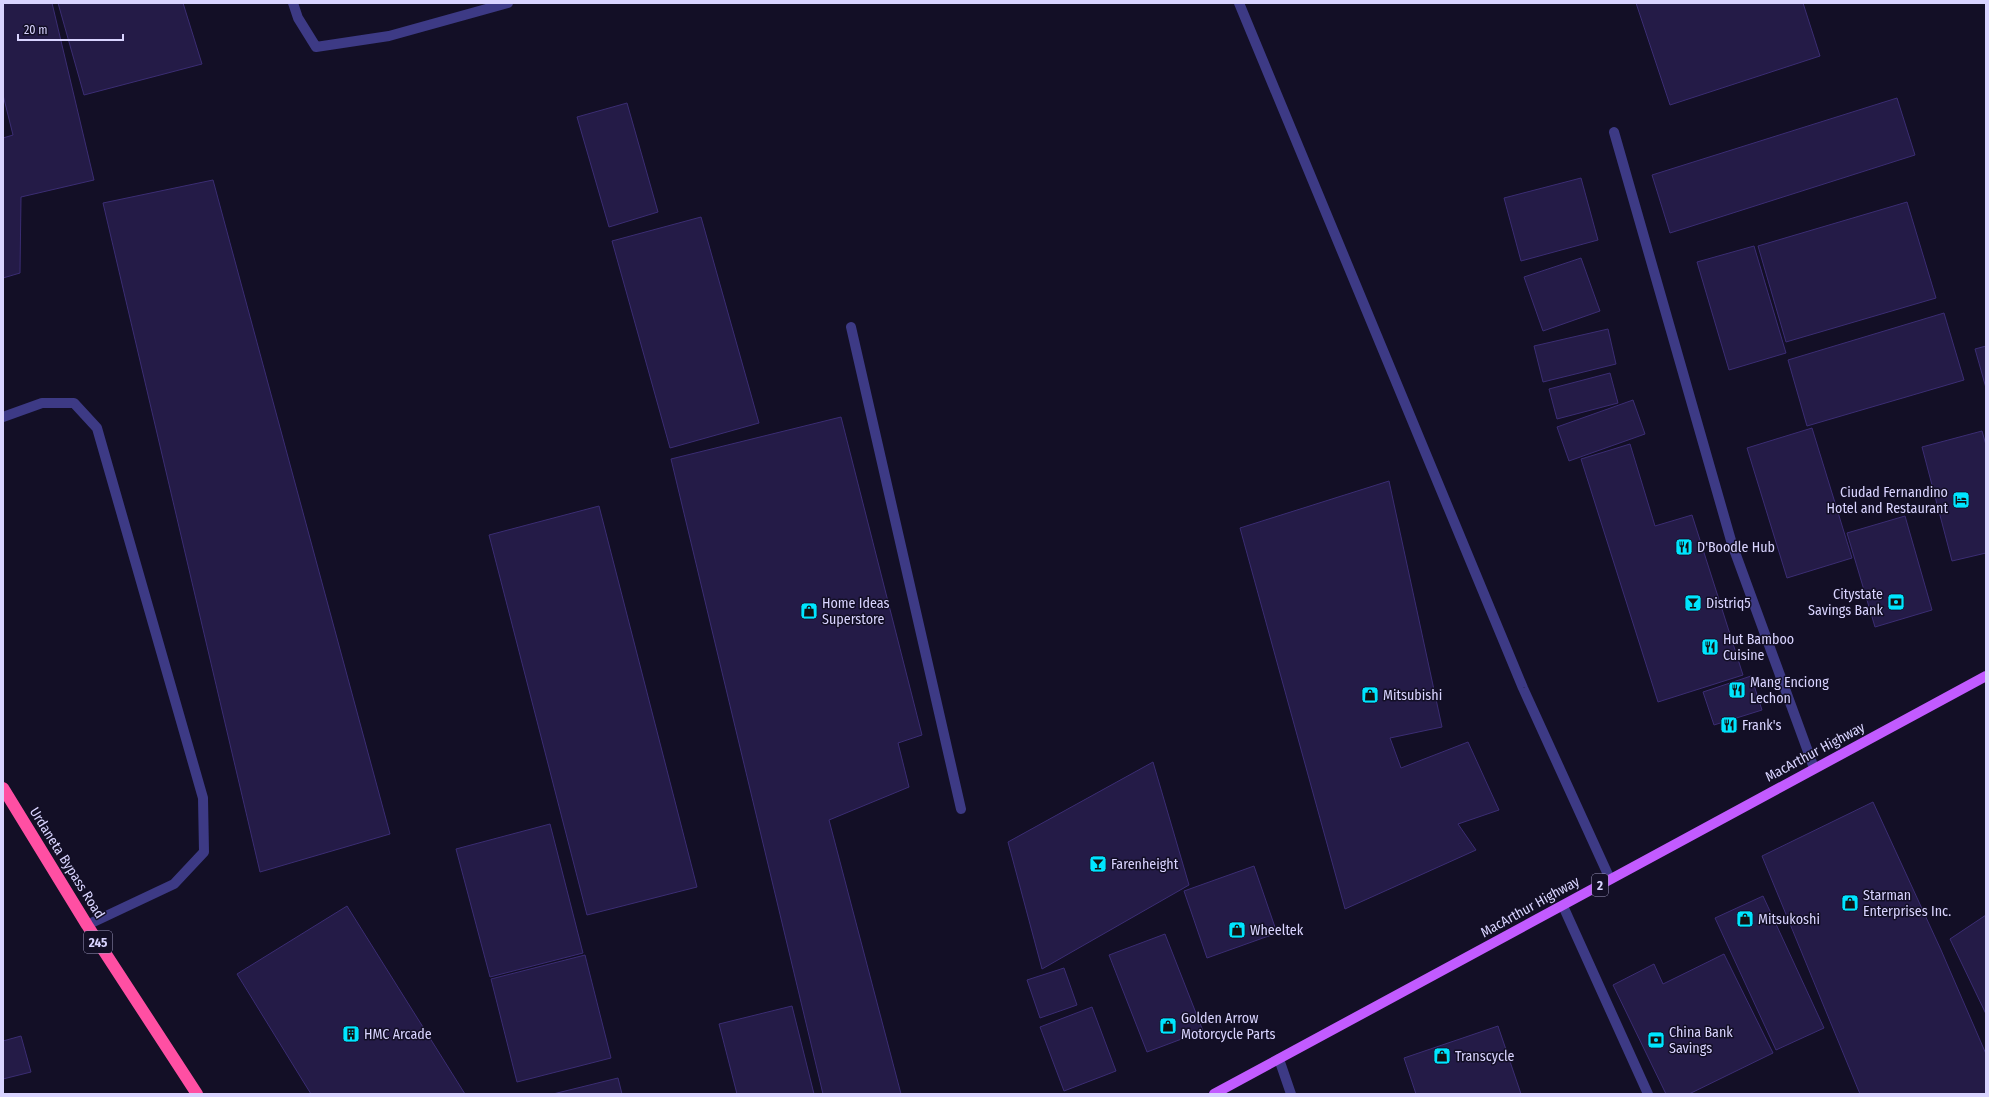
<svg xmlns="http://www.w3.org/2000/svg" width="1989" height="1097" font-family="'Fira Sans Condensed',sans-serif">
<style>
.building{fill:#241b47;stroke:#3b2d73}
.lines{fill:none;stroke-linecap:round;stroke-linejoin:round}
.lane{stroke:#3d3a85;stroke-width:10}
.street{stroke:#3d3a85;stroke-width:10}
.primary{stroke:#c25bff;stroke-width:10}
.highway{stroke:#ff4fa3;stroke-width:12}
.labels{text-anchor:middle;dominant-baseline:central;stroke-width:3;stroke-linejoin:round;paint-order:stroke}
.shield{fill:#130f26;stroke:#9e99be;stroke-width:1}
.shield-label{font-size:13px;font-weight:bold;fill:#d9d4ff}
.poi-label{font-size:14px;fill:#d9d4ff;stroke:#130f26;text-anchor:start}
.street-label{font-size:14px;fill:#d9d4ff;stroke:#130f26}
</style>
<rect width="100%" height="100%" fill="#130f26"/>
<g class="building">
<path d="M3,3H52L94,180L21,197L20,273L3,278V138L13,135L3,95Z"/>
<path d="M58,3H183L202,64L84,95Z"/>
<path d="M1636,3H1803L1820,56L1670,105Z"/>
<path d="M1897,98L1915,155L1670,233L1652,175Z"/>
<path d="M627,103L658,212L609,227L577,117Z"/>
<path d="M1581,178L1598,240L1521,261L1504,198Z"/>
<path d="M213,180L390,834L260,872L103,203Z"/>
<path d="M1907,202L1936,298L1786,342L1758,246Z"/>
<path d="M701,217L759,423L670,448L612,241Z"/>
<path d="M1754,246L1786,353L1729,370L1697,262Z"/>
<path d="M1581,258L1600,311L1543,331L1524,277Z"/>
<path d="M1944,313L1964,380L1807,426L1788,360Z"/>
<path d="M1608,329L1616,364L1543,382L1534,346Z"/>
<path d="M1986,346V388L1975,349Z"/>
<path d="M1610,373L1618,403L1557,419L1549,389Z"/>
<path d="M1633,400L1645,434L1569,461L1557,427Z"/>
<path d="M841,417L922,735L898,743L909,787L829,820L901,1094H823L671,459Z"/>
<path d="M1812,428L1852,558L1787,578L1747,448Z"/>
<path d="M1982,431L1986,445V553L1952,561L1922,447Z"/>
<path d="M1630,444L1655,526L1692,515L1743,675L1658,702L1581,459Z"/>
<path d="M1389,481L1442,727L1390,738L1401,768L1468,742L1499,810L1458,824L1476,850L1345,909L1240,528Z"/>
<path d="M599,506L697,887L587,915L489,535Z"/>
<path d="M1905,516L1932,610L1875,627L1847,533Z"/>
<path d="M1751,676L1762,710L1714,725L1703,692Z"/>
<path d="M1153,762L1189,885L1042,969L1008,842Z"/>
<path d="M1873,802L1941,950L1986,1054V1094H1860L1762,856Z"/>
<path d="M550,824L583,953L490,977L456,849Z"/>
<path d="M1254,866L1277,933L1207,958L1184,891Z"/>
<path d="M1763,896L1824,1028L1776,1050L1715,918Z"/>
<path d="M347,906L465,1094H311L237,974Z"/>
<path d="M1986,915V1014L1950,939Z"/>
<path d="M1165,934L1203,1031L1147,1052L1109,955Z"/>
<path d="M1724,954L1773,1053L1689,1094H1666L1613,985L1654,964L1663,984Z"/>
<path d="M585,955L611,1058L517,1082L491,979Z"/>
<path d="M1064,968L1077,1005L1040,1018L1027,980Z"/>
<path d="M792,1006L814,1094H737L719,1024Z"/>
<path d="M1092,1007L1116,1071L1064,1091L1040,1027Z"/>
<path d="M1498,1026L1521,1094H1416L1404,1058Z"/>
<path d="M21,1036L31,1072L3,1079V1041Z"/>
<path d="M618,1078L622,1094H553Z"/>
</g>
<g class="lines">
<g class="lane">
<path d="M1239,3L1523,688L1610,879"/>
<path d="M1614,132L1732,544L1814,768"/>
<path d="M851,327L961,809"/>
<path d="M3,417L42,403H74L97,428L203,798L204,852L174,884L87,925"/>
<path d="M1563,906L1648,1094"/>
<path d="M1279,1059L1291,1094"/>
</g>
<path class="street" d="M293,3L298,18L316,47L389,36L508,3"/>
<path class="primary" d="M1214,1094L1986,676"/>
<path class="highway" d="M3,788L87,925L197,1094"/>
</g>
<defs>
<g id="hotel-square" transform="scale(0.9)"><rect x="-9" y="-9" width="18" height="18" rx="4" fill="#00e5ff" stroke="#130f26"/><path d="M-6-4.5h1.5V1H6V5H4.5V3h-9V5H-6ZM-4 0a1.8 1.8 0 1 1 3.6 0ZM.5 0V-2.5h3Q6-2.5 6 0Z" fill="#111"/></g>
<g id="restaurant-square" transform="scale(0.9)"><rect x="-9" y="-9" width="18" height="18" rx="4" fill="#00e5ff" stroke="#130f26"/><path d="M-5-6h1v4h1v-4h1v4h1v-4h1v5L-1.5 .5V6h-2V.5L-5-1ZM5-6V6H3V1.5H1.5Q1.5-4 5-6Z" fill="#111"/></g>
<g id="bank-square" transform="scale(0.9)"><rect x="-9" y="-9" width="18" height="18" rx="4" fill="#00e5ff" stroke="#130f26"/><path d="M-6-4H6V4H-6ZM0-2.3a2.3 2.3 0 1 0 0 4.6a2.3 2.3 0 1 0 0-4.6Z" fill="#111"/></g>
<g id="bar-square" transform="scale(0.9)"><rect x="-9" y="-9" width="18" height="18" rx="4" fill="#00e5ff" stroke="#130f26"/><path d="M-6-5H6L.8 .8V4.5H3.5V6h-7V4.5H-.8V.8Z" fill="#111"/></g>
<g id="shop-square" transform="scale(0.9)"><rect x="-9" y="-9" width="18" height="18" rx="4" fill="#00e5ff" stroke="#130f26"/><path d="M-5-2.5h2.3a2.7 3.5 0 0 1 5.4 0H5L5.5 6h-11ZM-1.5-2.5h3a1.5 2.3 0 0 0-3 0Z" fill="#111"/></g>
<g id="building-square" transform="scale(0.9)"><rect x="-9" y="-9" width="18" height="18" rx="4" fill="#00e5ff" stroke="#130f26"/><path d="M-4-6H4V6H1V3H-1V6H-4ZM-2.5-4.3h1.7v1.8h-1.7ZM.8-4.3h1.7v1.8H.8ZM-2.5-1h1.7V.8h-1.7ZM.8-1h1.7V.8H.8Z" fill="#111"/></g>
</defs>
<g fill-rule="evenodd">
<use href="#hotel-square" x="1961" y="500"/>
<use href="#restaurant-square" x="1684" y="547"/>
<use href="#bank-square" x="1896" y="602"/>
<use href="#bar-square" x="1693" y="603"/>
<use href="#shop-square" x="809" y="611"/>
<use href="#restaurant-square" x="1710" y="647"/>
<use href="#restaurant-square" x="1737" y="690"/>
<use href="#shop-square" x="1370" y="695"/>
<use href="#restaurant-square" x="1729" y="725"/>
<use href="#bar-square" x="1098" y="864"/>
<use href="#shop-square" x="1850" y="903"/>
<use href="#shop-square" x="1745" y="919"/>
<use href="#shop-square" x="1237" y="930"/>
<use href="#shop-square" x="1168" y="1026"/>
<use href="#building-square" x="351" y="1034"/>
<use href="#bank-square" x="1656" y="1040"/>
<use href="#shop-square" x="1442" y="1056"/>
</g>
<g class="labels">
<g class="shield">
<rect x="1592" y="874" width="16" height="22" rx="3"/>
<rect x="84" y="931" width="28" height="22" rx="3"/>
</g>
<g class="shield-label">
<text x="1600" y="885">2</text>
<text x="98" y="942">245</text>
</g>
<g class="poi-label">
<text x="1948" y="492" text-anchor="end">Ciudad Fernandino<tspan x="1948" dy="16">Hotel and Restaurant</tspan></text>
<text x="1697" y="547">D'Boodle Hub</text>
<text x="1883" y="594" text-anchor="end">Citystate<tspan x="1883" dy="16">Savings Bank</tspan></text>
<text x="822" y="603">Home Ideas<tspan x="822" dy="16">Superstore</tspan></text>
<text x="1706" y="603">Distriq5</text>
<text x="1723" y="639">Hut Bamboo<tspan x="1723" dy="16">Cuisine</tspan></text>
<text x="1750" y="682">Mang Enciong<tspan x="1750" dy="16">Lechon</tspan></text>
<text x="1383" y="695">Mitsubishi</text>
<text x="1742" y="725">Frank's</text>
<text x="1111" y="864">Farenheight</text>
<text x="1863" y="895">Starman<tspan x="1863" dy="16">Enterprises Inc.</tspan></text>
<text x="1758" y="919">Mitsukoshi</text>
<text x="1250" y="930">Wheeltek</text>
<text x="1181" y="1018">Golden Arrow<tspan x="1181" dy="16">Motorcycle Parts</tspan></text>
<text x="1669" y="1032">China Bank<tspan x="1669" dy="16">Savings</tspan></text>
<text x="364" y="1034">HMC Arcade</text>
<text x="1455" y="1056">Transcycle</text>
</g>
<g class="street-label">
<text transform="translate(1815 752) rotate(-28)">MacArthur Highway</text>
<text transform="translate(67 863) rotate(58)">Urdaneta Bypass Road</text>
<text transform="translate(1530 907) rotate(-29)">MacArthur Highway</text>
</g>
</g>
<rect width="1989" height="1097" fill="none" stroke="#d9d4ff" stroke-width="8"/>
<path d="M18 34v6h105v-6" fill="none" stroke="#d9d4ff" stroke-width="2"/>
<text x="24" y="34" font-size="12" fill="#d9d4ff" stroke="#130f26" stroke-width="3" paint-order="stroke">20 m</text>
</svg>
